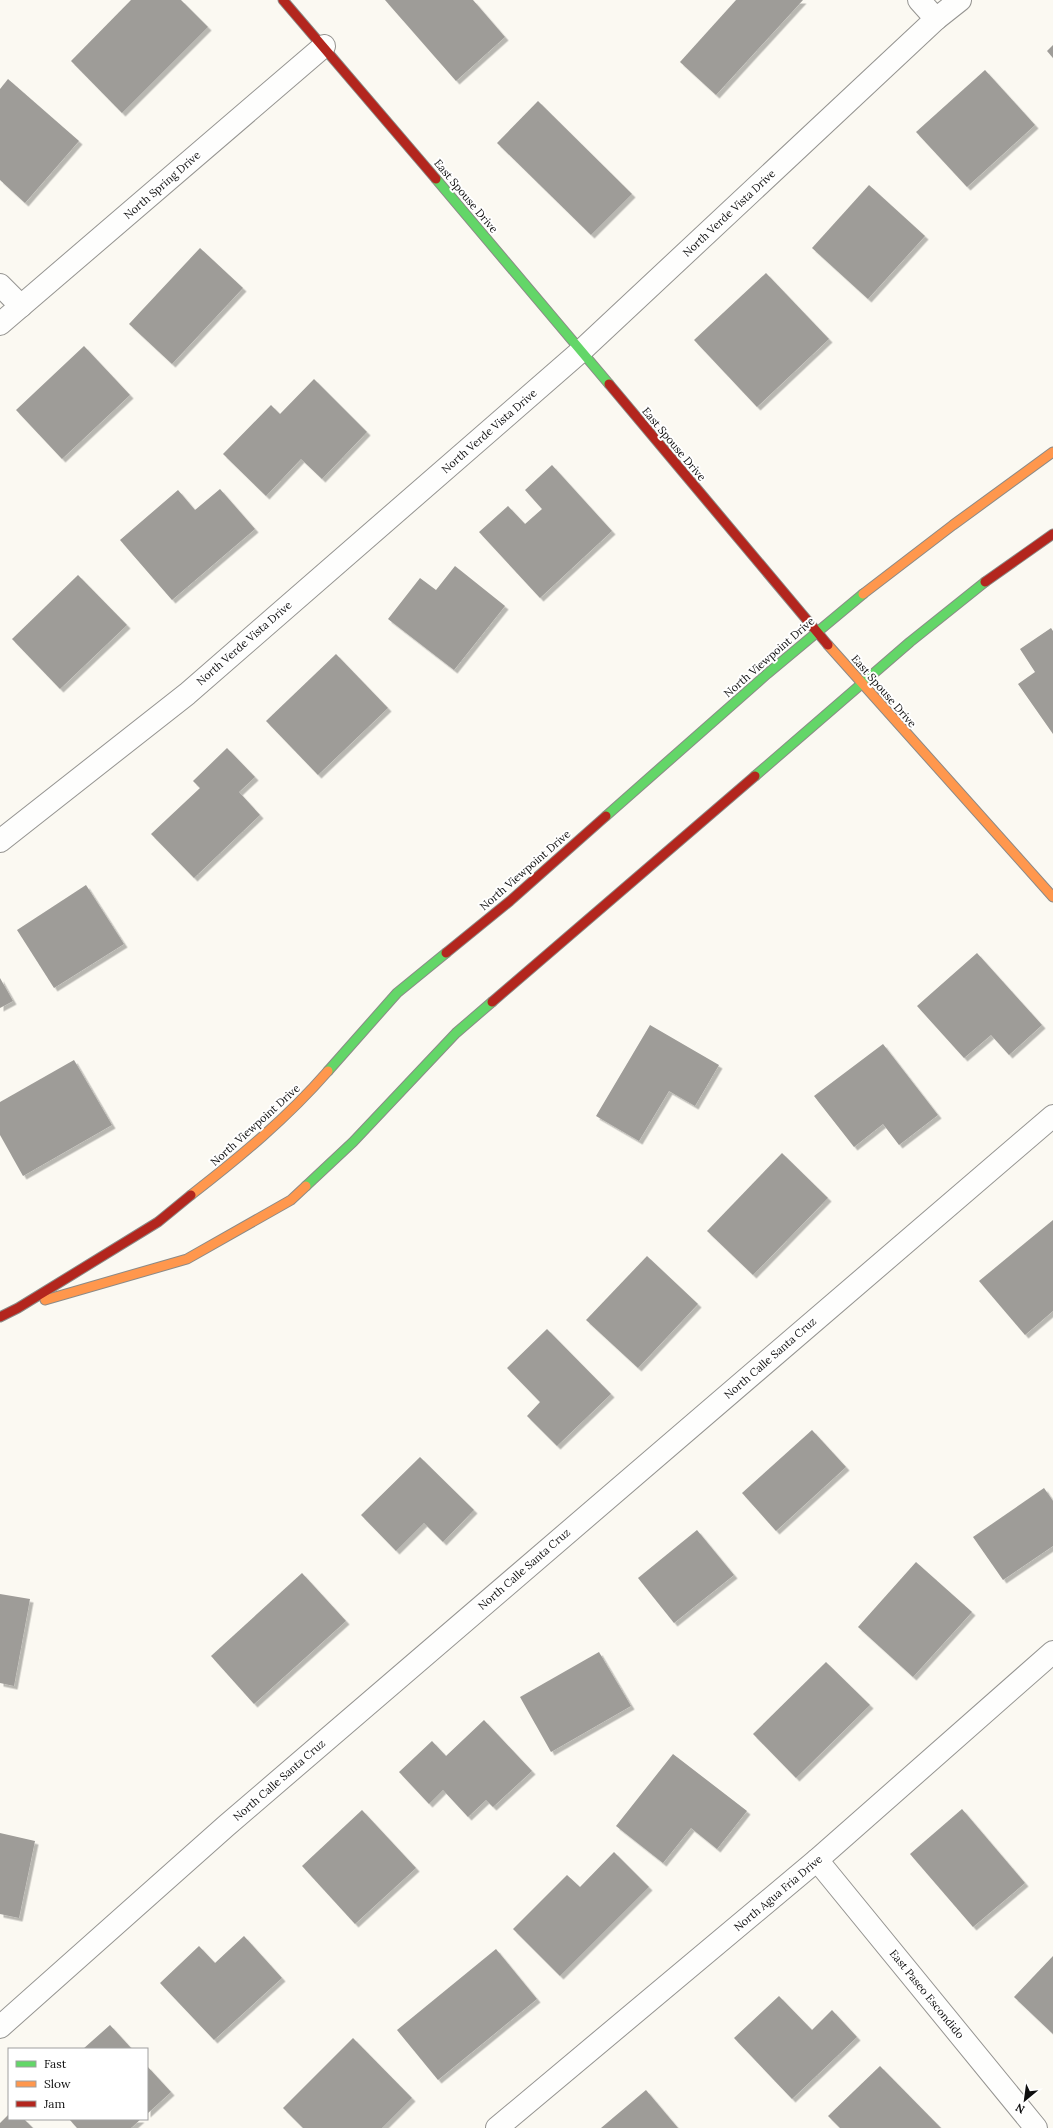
<svg xmlns="http://www.w3.org/2000/svg" width="1053" height="2128" font-family="Lora,serif">
<style>
.building{fill:#9e9c98;filter:url(#shadow)}
.lines{fill:none;stroke-linecap:round;stroke-linejoin:round}
.street-casing{stroke:#959491;stroke-width:24}
.fast-casing{stroke:#8b8a87;stroke-width:11}
.slow-casing{stroke:#8b8a87;stroke-width:11}
.jam-casing{stroke:#8b8a87;stroke-width:11}
.street{stroke:#fefefd;stroke-width:22}
.fast{stroke:#63d668;stroke-width:9}
.slow{stroke:#ff974d;stroke-width:9}
.jam{stroke:#b3261e;stroke-width:9}
.labels{text-anchor:middle;dominant-baseline:central;stroke-width:4;stroke-linejoin:round;paint-order:stroke}
.street-label{font-size:11px;fill:#0e0e0e;stroke:#fff}
</style>
<defs>
<filter id="shadow"><feDropShadow dx="3.5" dy="3.5" stdDeviation="0" flood-color="#0004"/></filter>
</defs>
<rect width="100%" height="100%" fill="#fbf9f2"/>
<g class="building">
<path d="M131,0H181L208,27L122,113L71,61Z"/>
<path d="M385,0H473L505,37L456,81Z"/>
<path d="M736,0H803L716,95L680,62Z"/>
<path d="M1053,45V58L1047,51Z"/>
<path d="M985,70L1035,125L967,187L916,132Z"/>
<path d="M8,79L79,141L25,203L0,180V89Z"/>
<path d="M538,101L632,194L591,235L497,143Z"/>
<path d="M869,185L925,236L868,299L812,248Z"/>
<path d="M200,248L243,288L172,364L129,324Z"/>
<path d="M766,273L829,339L757,407L694,340Z"/>
<path d="M84,346L130,395L62,459L16,410Z"/>
<path d="M314,379L367,432L322,479L301,459L266,496L223,454L271,405L280,414Z"/>
<path d="M552,465L612,531L540,598L479,532L508,506L525,524L542,509L525,490Z"/>
<path d="M220,489L255,529L172,600L120,540L178,490L195,510Z"/>
<path d="M455,566L505,606L454,670L388,619L420,578L436,590Z"/>
<path d="M78,575L127,625L60,689L12,639Z"/>
<path d="M1051,628L1053,631V734L1018,684L1035,672L1020,649Z"/>
<path d="M336,654L388,708L318,775L266,721Z"/>
<path d="M227,748L255,777L239,792L260,815L194,878L151,834L200,788L193,781Z"/>
<path d="M86,885L124,944L54,988L17,930Z"/>
<path d="M977,953L1042,1025L1009,1055L991,1035L964,1058L917,1006Z"/>
<path d="M0,978L13,1001L0,1008Z"/>
<path d="M650,1025L719,1065L695,1106L669,1091L639,1141L596,1116Z"/>
<path d="M883,1044L938,1115L899,1145L883,1124L854,1147L814,1096Z"/>
<path d="M74,1060L112,1125L23,1176L0,1135V1102Z"/>
<path d="M782,1153L828,1198L753,1275L707,1231Z"/>
<path d="M1053,1220V1311L1025,1335L979,1281Z"/>
<path d="M647,1256L698,1304L638,1368L586,1320Z"/>
<path d="M547,1329L611,1394L557,1446L527,1416L540,1402L507,1368Z"/>
<path d="M812,1430L846,1467L776,1531L742,1493Z"/>
<path d="M420,1457L474,1510L443,1542L424,1523L396,1551L361,1515Z"/>
<path d="M1044,1488L1053,1501V1546L1003,1580L973,1537Z"/>
<path d="M697,1530L734,1575L674,1623L638,1578Z"/>
<path d="M916,1562L972,1612L913,1677L858,1627Z"/>
<path d="M302,1573L346,1621L254,1704L211,1656Z"/>
<path d="M0,1594L30,1599L14,1686L0,1683Z"/>
<path d="M599,1652L631,1706L551,1752L520,1697Z"/>
<path d="M826,1662L870,1705L796,1778L753,1734Z"/>
<path d="M484,1720L532,1771L493,1807L486,1800L468,1817L443,1790L429,1804L399,1772L432,1741L446,1756Z"/>
<path d="M673,1754L747,1811L717,1849L691,1828L663,1863L616,1826Z"/>
<path d="M962,1809L1025,1883L973,1927L910,1854Z"/>
<path d="M362,1810L416,1868L355,1924L302,1866Z"/>
<path d="M0,1833L35,1841L19,1918L0,1914Z"/>
<path d="M614,1852L649,1887L560,1976L513,1929L567,1875L580,1887Z"/>
<path d="M244,1936L282,1978L214,2040L160,1983L199,1946L215,1963Z"/>
<path d="M496,1949L537,1999L438,2080L397,2030Z"/>
<path d="M1053,1956V2034L1014,1997Z"/>
<path d="M779,1996L812,2030L832,2010L857,2037L792,2099L734,2038Z"/>
<path d="M110,2025L132,2049H83Z"/>
<path d="M353,2038L412,2098L382,2128H303L283,2108Z"/>
<path d="M147,2066L171,2092L147,2114Z"/>
<path d="M880,2066L941,2128H840L828,2116Z"/>
<path d="M646,2090L678,2128H601Z"/>
<path d="M9,2114V2119H24L33,2128H0V2123Z"/>
<path d="M69,2119H141L131,2128H77Z"/>
</g>
<g class="lines">
<g class="street-casing">
<g id="street">
<path d="M919,0L936,19"/>
<path d="M0,285L21,306"/>
<path d="M0,324L324,46"/>
<path d="M0,841L187,694L581,351L936,19L960,0"/>
<path d="M817,1860L1036,2128"/>
<path d="M0,2027L226,1826L1053,1116"/>
<path d="M497,2128L817,1860L1053,1652"/>
</g>
</g>
<g class="fast-casing">
<g id="fast">
<path d="M436,179L609,384"/>
<path d="M755,776L910,642L985,582"/>
<path d="M606,816L767,674L863,594"/>
<path d="M328,1071L397,993L446,953"/>
<path d="M306,1186L353,1142L456,1033L492,1002"/>
</g>
</g>
<g class="slow-casing">
<g id="slow">
<path d="M863,594L953,525L1053,452"/>
<path d="M828,645L1053,897"/>
<path d="M191,1195C240,1157 287,1118 328,1071"/>
<path d="M45,1300L187,1259L291,1200L306,1186"/>
</g>
</g>
<g class="jam-casing">
<g id="jam">
<path d="M283,0L436,179"/>
<path d="M609,384L828,645"/>
<path d="M985,582L1053,534"/>
<path d="M446,953L510,901L606,816"/>
<path d="M492,1002L755,776"/>
<path d="M0,1317L18,1308L158,1222L191,1195"/>
</g>
</g>
<use href="#street" class="street"/>
<use href="#fast" class="fast"/>
<use href="#slow" class="slow"/>
<use href="#jam" class="jam"/>
</g>
<g class="labels">
<g class="street-label">
<text transform="translate(162 185) rotate(-41)">North Spring Drive</text>
<text transform="translate(466 196) rotate(50)">East Spouse Drive</text>
<text transform="translate(729 213) rotate(-43)">North Verde Vista Drive</text>
<text transform="translate(489 431) rotate(-41)">North Verde Vista Drive</text>
<text transform="translate(674 444) rotate(50)">East Spouse Drive</text>
<text transform="translate(244 643) rotate(-41)">North Verde Vista Drive</text>
<text transform="translate(769 657) rotate(-41)">North Viewpoint Drive</text>
<text transform="translate(884 691) rotate(49)">East Spouse Drive</text>
<text transform="translate(525 870) rotate(-41)">North Viewpoint Drive</text>
<text transform="translate(255 1125) rotate(-42)">North Viewpoint Drive</text>
<text transform="translate(770 1358) rotate(-41)">North Calle Santa Cruz</text>
<text transform="translate(524 1569) rotate(-41)">North Calle Santa Cruz</text>
<text transform="translate(279 1780) rotate(-41)">North Calle Santa Cruz</text>
<text transform="translate(778 1893) rotate(-40)">North Agua Fria Drive</text>
<text transform="translate(927 1994) rotate(51)">East Paseo Escondido</text>
</g>
</g>
<rect x="8" y="2048" width="140" height="72" fill="#ffffff" stroke="#9f9f9f"/>
<rect x="16" y="2061" width="20" height="6" fill="#63d668" stroke="#9f9f9f"/>
<text x="44" y="2068" font-size="12" fill="#0e0e0e">Fast</text>
<rect x="16" y="2081" width="20" height="6" fill="#ff974d" stroke="#9f9f9f"/>
<text x="44" y="2088" font-size="12" fill="#0e0e0e">Slow</text>
<rect x="16" y="2101" width="20" height="6" fill="#b3261e" stroke="#9f9f9f"/>
<text x="44" y="2108" font-size="12" fill="#0e0e0e">Jam</text>
<g transform="translate(1025 2100) rotate(209)" stroke="#ffffff" stroke-width="3" paint-order="stroke">
<path d="M0-3L7 15L0 10L-7 15Z" fill="#0e0e0e"/>
<text y="-6" font-size="11" font-weight="bold" text-anchor="middle" fill="#0e0e0e">N</text>
</g>
</svg>
